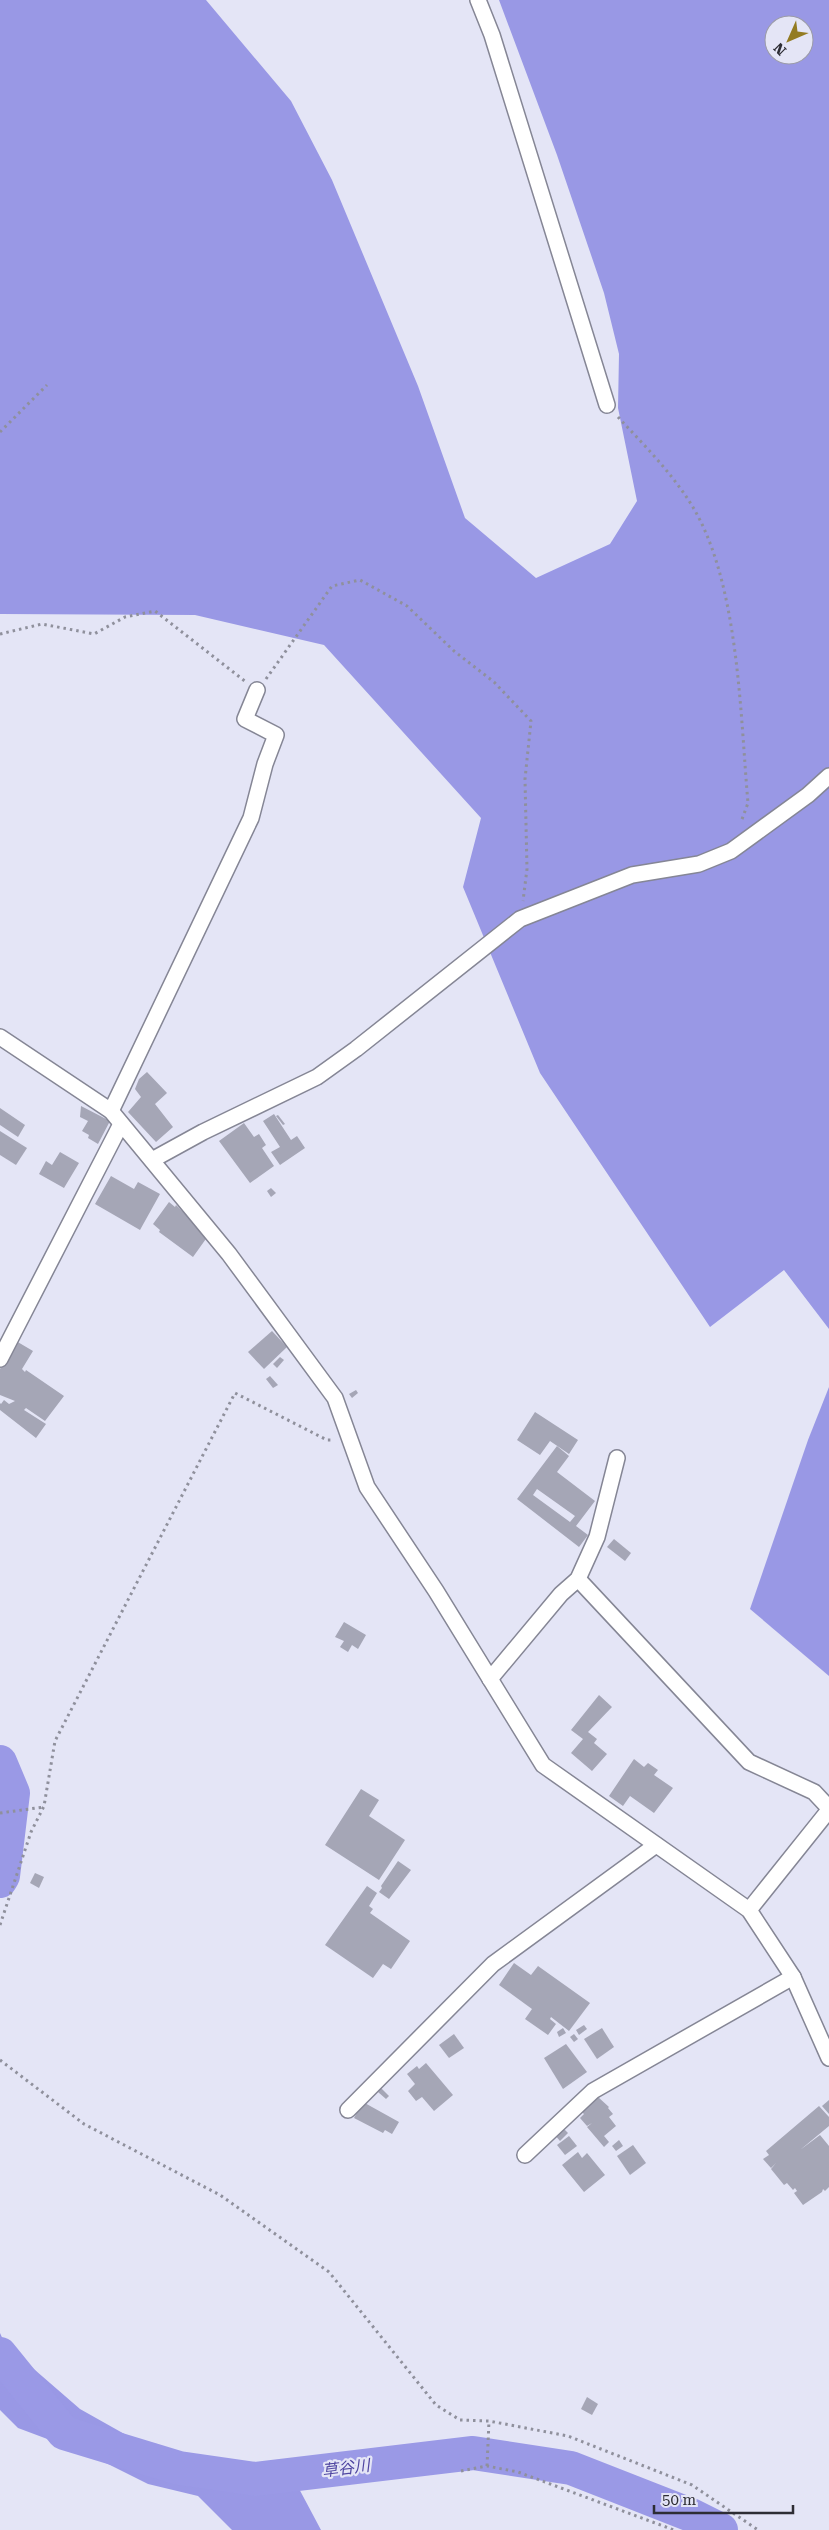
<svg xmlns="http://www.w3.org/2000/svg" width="829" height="2530" font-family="'Roboto Serif','Noto Sans JP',serif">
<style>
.forest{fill:#9998e5;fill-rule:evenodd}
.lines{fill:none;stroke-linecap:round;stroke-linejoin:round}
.river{stroke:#9a99e6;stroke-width:34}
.building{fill:#a5a6b6;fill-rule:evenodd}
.minor-casing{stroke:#858695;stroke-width:18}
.path{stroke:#8f909c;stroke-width:3;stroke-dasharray:2.5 4;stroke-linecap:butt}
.minor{stroke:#fff;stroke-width:15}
.labels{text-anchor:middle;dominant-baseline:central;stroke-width:4.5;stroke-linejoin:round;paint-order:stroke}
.water-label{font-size:16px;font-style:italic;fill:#4f46a1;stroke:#e4e5f6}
</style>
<rect width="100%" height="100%" fill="#e4e5f6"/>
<g class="forest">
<path d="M0,0H206L291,101L332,180L418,386L465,518L536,578L610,544L637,501L618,408L619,354L604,293L557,155L499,0H829V1329L784,1270L710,1327L540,1073L463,887L481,818L324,645L195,615L0,614ZM774,25H804V55H774Z"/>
<path d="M829,1387V1676L750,1609L808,1440Z"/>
<path d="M0,2333L5,2344L80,2409L160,2454L238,2468H288L321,2530H232L198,2496L148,2484L90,2455L18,2428L0,2410Z"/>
</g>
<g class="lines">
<g class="river">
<path d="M0,1762L13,1793L3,1876L0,1881"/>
<path d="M0,2354L64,2433L179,2468L255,2479L473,2453L571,2468L691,2515L721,2530"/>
</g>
</g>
<g class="building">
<path d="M147,1072L167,1093L155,1104L173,1127L156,1142L128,1112L141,1097L135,1089L139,1079Z"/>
<path d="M81,1106L110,1121L98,1144L88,1138L89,1135L82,1131L88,1121L80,1117Z"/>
<path d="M0,1108L25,1125L18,1137L0,1125Z"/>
<path d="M274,1114L291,1140L297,1136L305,1148L280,1165L271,1152L280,1147L263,1121Z"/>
<path d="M278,1115L285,1124L283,1125L276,1116Z"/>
<path d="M244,1123L254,1137L259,1134L266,1145L262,1148L274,1166L250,1183L219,1141Z"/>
<path d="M0,1131L27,1148L16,1165L0,1155Z"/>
<path d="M60,1152L79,1163L64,1188L39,1174L46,1161L52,1165Z"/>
<path d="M111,1176L134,1189L138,1182L160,1194L140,1230L95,1204Z"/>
<path d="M271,1188L276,1193L271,1197L267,1191Z"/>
<path d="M169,1202L175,1207L176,1205L208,1236L193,1257L159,1232L160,1230L153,1224Z"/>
<path d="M272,1331L287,1347L264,1369L248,1352Z"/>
<path d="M16,1341L33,1351L22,1369L25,1372L26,1370L64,1396L45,1421L26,1408L24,1410L46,1424L36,1438L0,1410V1403L1,1404L4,1400L9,1404L15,1401L0,1395V1369Z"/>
<path d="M280,1357L284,1360L277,1368L273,1364Z"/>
<path d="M270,1376L278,1385L273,1388L266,1379Z"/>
<path d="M356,1390L358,1393L352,1398L349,1394Z"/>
<path d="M535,1412L578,1440L569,1454L550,1441L540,1455L517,1440Z"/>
<path d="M557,1446L569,1456L557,1472L595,1501L576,1526L588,1535L579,1547L517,1499ZM537,1489L575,1516L570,1522L533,1495Z"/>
<path d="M614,1539L631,1553L625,1561L607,1547Z"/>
<path d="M344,1622L366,1635L358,1649L352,1645L348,1652L340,1647L344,1641L335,1637Z"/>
<path d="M599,1695L612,1707L588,1732L597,1739L594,1743L607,1754L592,1771L571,1753L583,1739L571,1730Z"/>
<path d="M634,1759L644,1767L648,1763L658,1770L654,1775L673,1788L654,1813L630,1796L623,1806L609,1796Z"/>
<path d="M361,1789L379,1800L369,1816L405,1840L379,1880L325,1845Z"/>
<path d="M398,1861L411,1870L389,1899L379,1892L382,1888L381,1886Z"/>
<path d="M35,1873L44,1877L39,1888L30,1883Z"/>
<path d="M367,1886L377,1893L369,1906L373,1909L370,1913L410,1941L391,1969L383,1964L373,1978L325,1945Z"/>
<path d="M514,1963L531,1975L538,1966L590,2003L569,2031L551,2017L550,2019L556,2024L548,2035L525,2019L532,2009L499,1985Z"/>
<path d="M584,2025L587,2029L579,2035L576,2030Z"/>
<path d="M563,2028L566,2033L559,2037L557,2032Z"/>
<path d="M602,2028L614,2047L597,2059L584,2039Z"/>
<path d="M454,2034L464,2048L449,2058L439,2045Z"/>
<path d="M574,2034L578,2039L574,2042L570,2037Z"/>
<path d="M566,2044L587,2072L563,2089L544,2058Z"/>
<path d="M426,2063L453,2095L434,2111L422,2097L416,2101L408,2091L415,2084L407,2074L417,2066L419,2069Z"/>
<path d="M381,2088L389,2096L386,2099L378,2092Z"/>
<path d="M598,2097L609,2107L608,2108L613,2114L609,2117L616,2126L604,2136L609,2142L604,2147L587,2127L592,2123L587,2126L580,2118L584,2114L581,2111Z"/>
<path d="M829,2100V2114L822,2106Z"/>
<path d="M363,2102L399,2122L392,2134L385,2130L383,2133L354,2118Z"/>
<path d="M819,2106L829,2117V2126L800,2150L820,2135L829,2146V2187L825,2191L823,2189L822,2192L803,2205L794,2193L797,2191L795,2188L793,2190L787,2183L784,2185L771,2169L776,2163L771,2168L763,2159L769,2155L766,2151Z"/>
<path d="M562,2127L568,2133L560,2141L554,2134Z"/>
<path d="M569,2136L577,2146L565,2155L557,2145Z"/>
<path d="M619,2140L623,2146L616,2151L612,2146Z"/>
<path d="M633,2145L646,2163L630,2175L617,2156Z"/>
<path d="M578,2152L582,2158L587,2153L605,2175L584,2192L562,2165Z"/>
<path d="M587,2397L598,2404L592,2415L581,2409Z"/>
</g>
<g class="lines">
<g class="minor-casing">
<g id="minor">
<path d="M478,0L492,35L607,405"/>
<path d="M0,1037L111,1111L229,1254L335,1398L367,1487L436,1591L543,1765L749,1910L793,1977L829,2058"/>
<path d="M111,1111L251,818L265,764L276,735L245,719L257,690"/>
<path d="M152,1160L203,1132L317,1077L356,1049L520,919L632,875L699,864L731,851L808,795L829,776"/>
<path d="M0,1359L121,1124"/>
<path d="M578,1579L749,1762L814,1792L829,1808"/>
<path d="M490,1679L561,1594L578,1579L597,1537L617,1458"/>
<path d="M749,1910L829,1810"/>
<path d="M348,2110L493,1964L656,1845"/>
<path d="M525,2155L593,2091L793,1977"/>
</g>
</g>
<g class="path">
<path d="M618,417C643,444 671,472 691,504C739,581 740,713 748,803L741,822"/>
<path d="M0,432L47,385"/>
<path d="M0,634L42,624L94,634L125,617L155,611L246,682"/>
<path d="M266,679L332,586L360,580L407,606L454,651L494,682L531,721L525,779L527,869L523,901"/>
<path d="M0,1813L44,1807"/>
<path d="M0,1925L31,1832L44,1806L55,1741L235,1393L327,1440H333"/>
<path d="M0,2060L84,2124L220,2195L329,2272L436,2405L460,2420L489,2421L568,2436L692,2485L758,2530"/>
<path d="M487,2466L489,2421"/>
<path d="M461,2471L487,2466L518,2472L674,2530"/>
</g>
<use href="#minor" class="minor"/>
</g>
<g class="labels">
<g class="water-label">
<text transform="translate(346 2468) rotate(-7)">草谷川</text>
</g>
</g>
<g transform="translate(789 40) rotate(225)"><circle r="24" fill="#e4e5f6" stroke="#9b9ba8"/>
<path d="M0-4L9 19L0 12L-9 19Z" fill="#937b22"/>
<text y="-8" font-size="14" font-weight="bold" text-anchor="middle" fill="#2d2d34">N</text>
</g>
<path d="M654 2505v8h139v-8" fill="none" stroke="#2d2d34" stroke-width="2.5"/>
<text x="662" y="2505" font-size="15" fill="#2d2d34" stroke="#e4e5f6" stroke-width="4" paint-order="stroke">50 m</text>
</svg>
